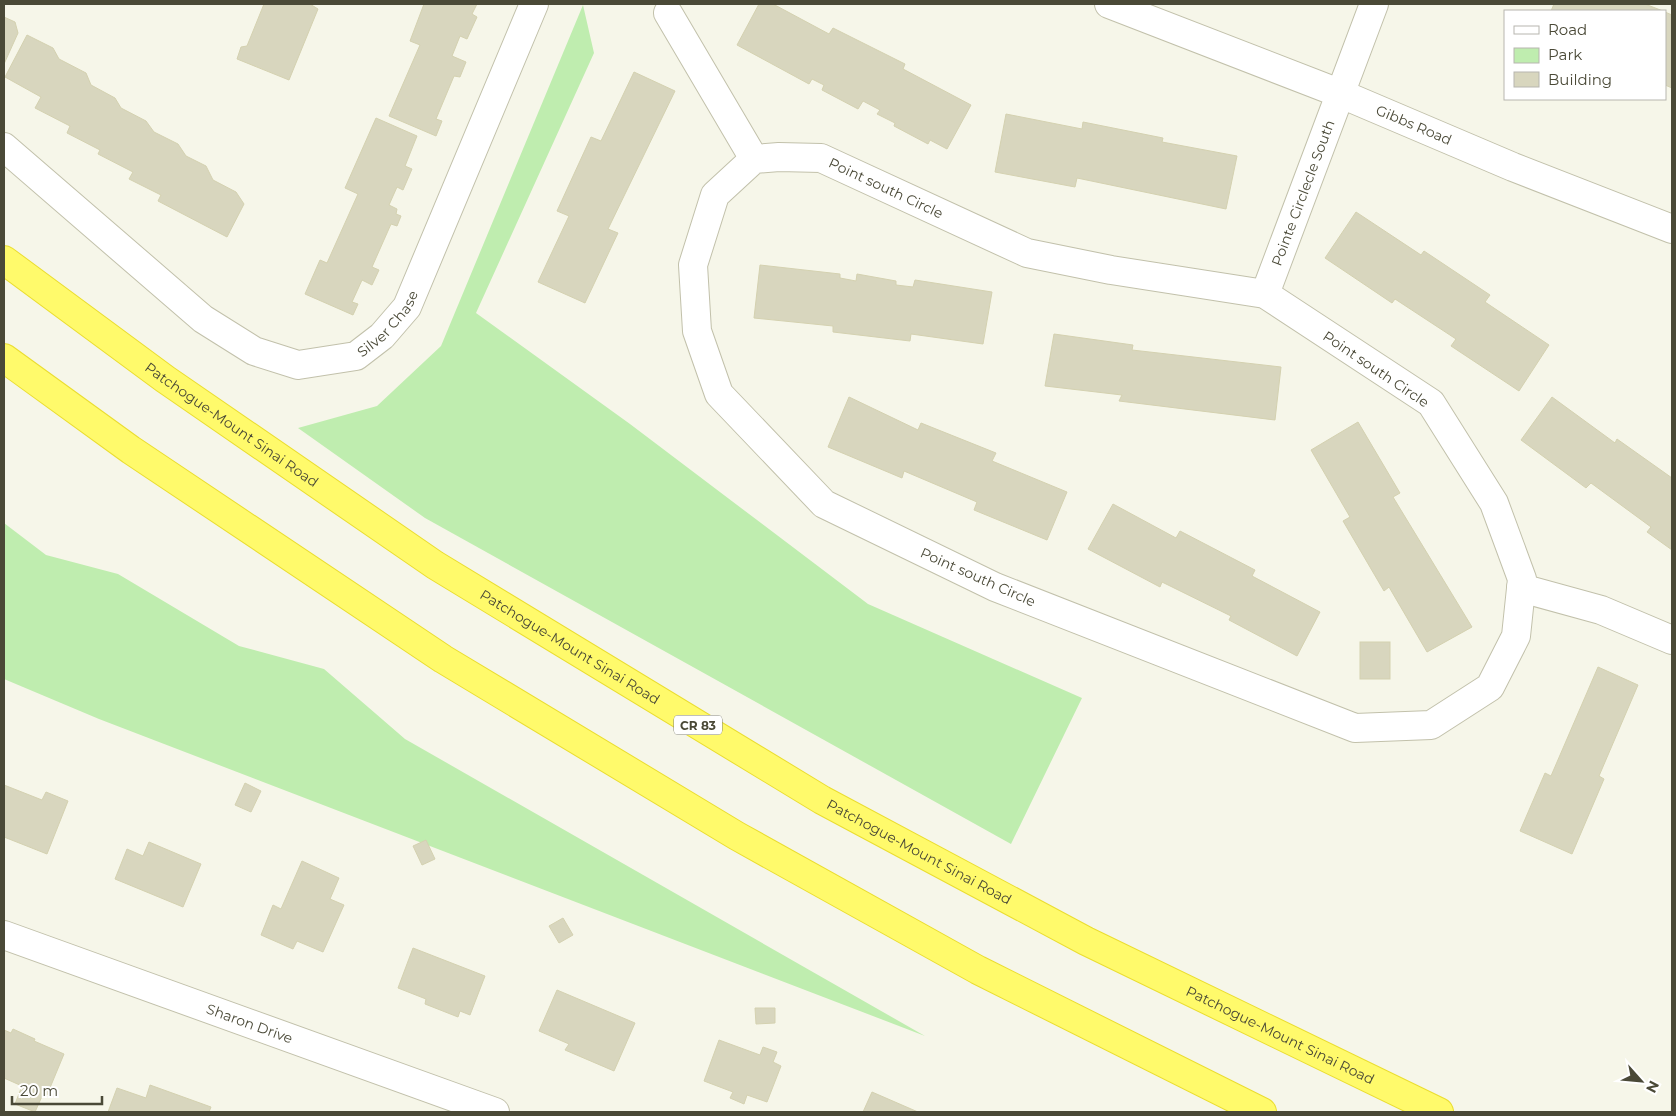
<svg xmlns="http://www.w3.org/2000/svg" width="1676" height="1116" font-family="Montserrat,sans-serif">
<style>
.green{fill:#bfedaf}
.building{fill:#d8d6be;stroke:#d4d1b0}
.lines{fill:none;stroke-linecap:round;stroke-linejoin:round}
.minor-casing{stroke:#c2c1ab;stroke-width:30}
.highway-casing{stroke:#eadd30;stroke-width:30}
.minor{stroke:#fff;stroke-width:28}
.highway{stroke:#fffa6b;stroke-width:28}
.labels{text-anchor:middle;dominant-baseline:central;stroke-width:4.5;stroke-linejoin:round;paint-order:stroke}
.shield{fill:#fff;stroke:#808073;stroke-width:1}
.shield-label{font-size:12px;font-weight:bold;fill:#4a4937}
.street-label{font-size:14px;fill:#4a4937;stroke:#fff}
</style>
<rect width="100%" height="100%" fill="#f6f6e9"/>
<g class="green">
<path d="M583,5L594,53L476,313L630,424L868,604L1082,698L1011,844L425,518L298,428L377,406L441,346Z"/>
<path d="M4,523L46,555L118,574L239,646L324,669L405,739L925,1036L99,719L4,679Z"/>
</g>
<g class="building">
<path d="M264,4H310L318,9L289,80L237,59L241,47L247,46Z"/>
<path d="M424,4H477L472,14L477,17L467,39L460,36L452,56L466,62L460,77L454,76L436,119L442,121L436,136L389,116L420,45L410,41Z"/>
<path d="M759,4H773L829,34L833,28L905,64L903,69L971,105L947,149L930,140L928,144L894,126L895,123L877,114L880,110L863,101L858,109L822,90L824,85L812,79L809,84L737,45Z"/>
<path d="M1554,4H1645L1663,11H1551Z"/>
<path d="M1665,12L1672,15V88L1665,85Z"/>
<path d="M4,17L15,22L18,33L4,64Z"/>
<path d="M27,35L53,48L59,59L86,73L91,85L115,98L121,108L146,121L154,132L178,144L186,156L206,166L213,180L236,192L244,204L227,237L158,201L161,195L129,179L133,172L98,154L100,150L67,133L70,126L35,108L41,97L5,77Z"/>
<path d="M634,72L675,91L608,229L618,233L585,303L538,282L569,216L557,211L591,137L601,141Z"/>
<path d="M1006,114L1082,129L1083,122L1163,138L1162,142L1237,156L1226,209L1077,178L1075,187L995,172Z"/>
<path d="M376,118L417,136L405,166L412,169L403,190L397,187L389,205L397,209L396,214L401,216L397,226L391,224L372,267L379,270L372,285L362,280L352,302L358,304L353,315L305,294L320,260L327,263L358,194L345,188Z"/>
<path d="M1356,212L1421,255L1424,251L1490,295L1485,302L1549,345L1519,391L1451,346L1456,339L1395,299L1392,303L1325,258Z"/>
<path d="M760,265L840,274V278L856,281L857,274L896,281V285L913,287L915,280L992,292L983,344L911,334L910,341L833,332V326L754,318Z"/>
<path d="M1054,334L1133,345L1132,350L1281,367L1275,420L1119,401L1122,395L1045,386Z"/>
<path d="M849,397L918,430L921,423L996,453L992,461L1067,492L1047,540L974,510L977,502L904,471L902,478L828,447Z"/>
<path d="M1552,397L1615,443L1617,439L1672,478V550L1647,532L1651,527L1591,483L1586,488L1521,440Z"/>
<path d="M1358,422L1400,493L1393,497L1472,627L1427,652L1389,587L1384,591L1343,521L1350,517L1311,450Z"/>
<path d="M1113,504L1176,538L1180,531L1255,570L1252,576L1320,612L1297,656L1229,620L1231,616L1162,582L1160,587L1088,549Z"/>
<rect x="1360" y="642" width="30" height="37"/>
<path d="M1598,667L1638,685L1599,776L1604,779L1572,854L1520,831L1545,773L1551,776Z"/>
<path d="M245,783L261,791L251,812L235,805Z"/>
<path d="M4,785L42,800L46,792L68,801L47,854L4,837Z"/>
<path d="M426,840L435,859L422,865L413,846Z"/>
<path d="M149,842L201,864L183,907L115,879L127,849L143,856Z"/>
<path d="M302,861L339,878L330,899L344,905L323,952L297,941L293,949L261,935L273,905L281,909Z"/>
<path d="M563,918L573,935L559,943L549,926Z"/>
<path d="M413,948L485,976L470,1015L460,1011L458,1017L425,1004L426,999L398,988Z"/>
<path d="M557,990L635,1023L614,1071L565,1050L569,1044L539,1031Z"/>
<path d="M755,1008H775V1023L756,1024Z"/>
<path d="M13,1029L35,1039L34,1041L64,1054L47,1095L43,1094L35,1112L15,1104L22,1086L4,1078V1030L11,1033Z"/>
<path d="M719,1040L760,1055L763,1047L777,1052L773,1062L781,1066L767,1102L747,1095L744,1104L730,1098L733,1092L704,1081Z"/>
<path d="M150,1085L211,1107L209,1112H108L117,1088L146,1098Z"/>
<path d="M872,1092L918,1112H863Z"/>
</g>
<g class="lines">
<g class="minor-casing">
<g id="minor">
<path id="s1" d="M1109,4L1339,93L1513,167L1672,229"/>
<path d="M668,13L754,159"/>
<path id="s2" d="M4,147L203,319L254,351L298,365L356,356L382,336L407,307L534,4"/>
<path d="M779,157L821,158L1027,253L1111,270L1265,294L1431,403L1494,503L1522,579L1516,636L1490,687L1431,725L1355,728L995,587L824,504L719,394L697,331L693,265L715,195L754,159Z"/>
<path id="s3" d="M1265,294L1374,4"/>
<path d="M1521,588L1601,610L1672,640"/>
<path id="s4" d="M4,935L495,1112"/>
</g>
</g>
<g class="highway-casing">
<g id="highway">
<path id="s5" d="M4,260L165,379L435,565L822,800L1086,941L1439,1112"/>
<path d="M4,358L131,450L443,659L737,836L978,970L1262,1112"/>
</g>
</g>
<use href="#minor" class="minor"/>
<use href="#highway" class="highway"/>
</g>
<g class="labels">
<rect class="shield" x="674" y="715.5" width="48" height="19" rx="4"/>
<g class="shield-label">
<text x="698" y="725">CR 83</text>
</g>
<g class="street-label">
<text stroke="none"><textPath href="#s1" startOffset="328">Gibbs Road</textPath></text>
<text transform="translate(886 188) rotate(25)">Point south Circle</text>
<text stroke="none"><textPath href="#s3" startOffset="108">Pointe Circlecle South</textPath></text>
<text stroke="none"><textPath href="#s2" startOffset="474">Silver Chase</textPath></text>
<text transform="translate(1376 369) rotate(34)">Point south Circle</text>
<text stroke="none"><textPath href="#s5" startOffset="281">Patchogue-Mount Sinai Road</textPath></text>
<text transform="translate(978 577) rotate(24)">Point south Circle</text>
<text stroke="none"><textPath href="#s5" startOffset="686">Patchogue-Mount Sinai Road</textPath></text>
<text stroke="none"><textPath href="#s5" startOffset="1091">Patchogue-Mount Sinai Road</textPath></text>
<text stroke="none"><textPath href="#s4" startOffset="261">Sharon Drive</textPath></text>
<text stroke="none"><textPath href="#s5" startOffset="1496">Patchogue-Mount Sinai Road</textPath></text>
</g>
</g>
<rect width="1676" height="1116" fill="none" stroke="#4a4937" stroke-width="10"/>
<rect x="1504" y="10" width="162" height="90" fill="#ffffff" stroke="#b7b6af"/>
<rect x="1514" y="26" width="25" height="8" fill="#ffffff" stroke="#b7b6af"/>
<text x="1548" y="35" font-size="15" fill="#4a4937">Road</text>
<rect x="1514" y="48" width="25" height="15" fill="#bfedaf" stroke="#b7b6af"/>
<text x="1548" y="60" font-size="15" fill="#4a4937">Park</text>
<rect x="1514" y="72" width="25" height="15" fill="#d8d6be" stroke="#b7b6af"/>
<text x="1548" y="85" font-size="15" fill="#4a4937">Building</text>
<g transform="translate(1641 1081) rotate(117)" stroke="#ffffff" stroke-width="4" paint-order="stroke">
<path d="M0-4L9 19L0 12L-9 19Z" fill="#4a4937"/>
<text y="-8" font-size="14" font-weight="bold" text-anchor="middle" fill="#4a4937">N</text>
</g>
<path d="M12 1096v8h90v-8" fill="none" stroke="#4a4937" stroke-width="2.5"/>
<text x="20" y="1096" font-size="15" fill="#4a4937" stroke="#ffffff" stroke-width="4" paint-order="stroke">20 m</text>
</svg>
